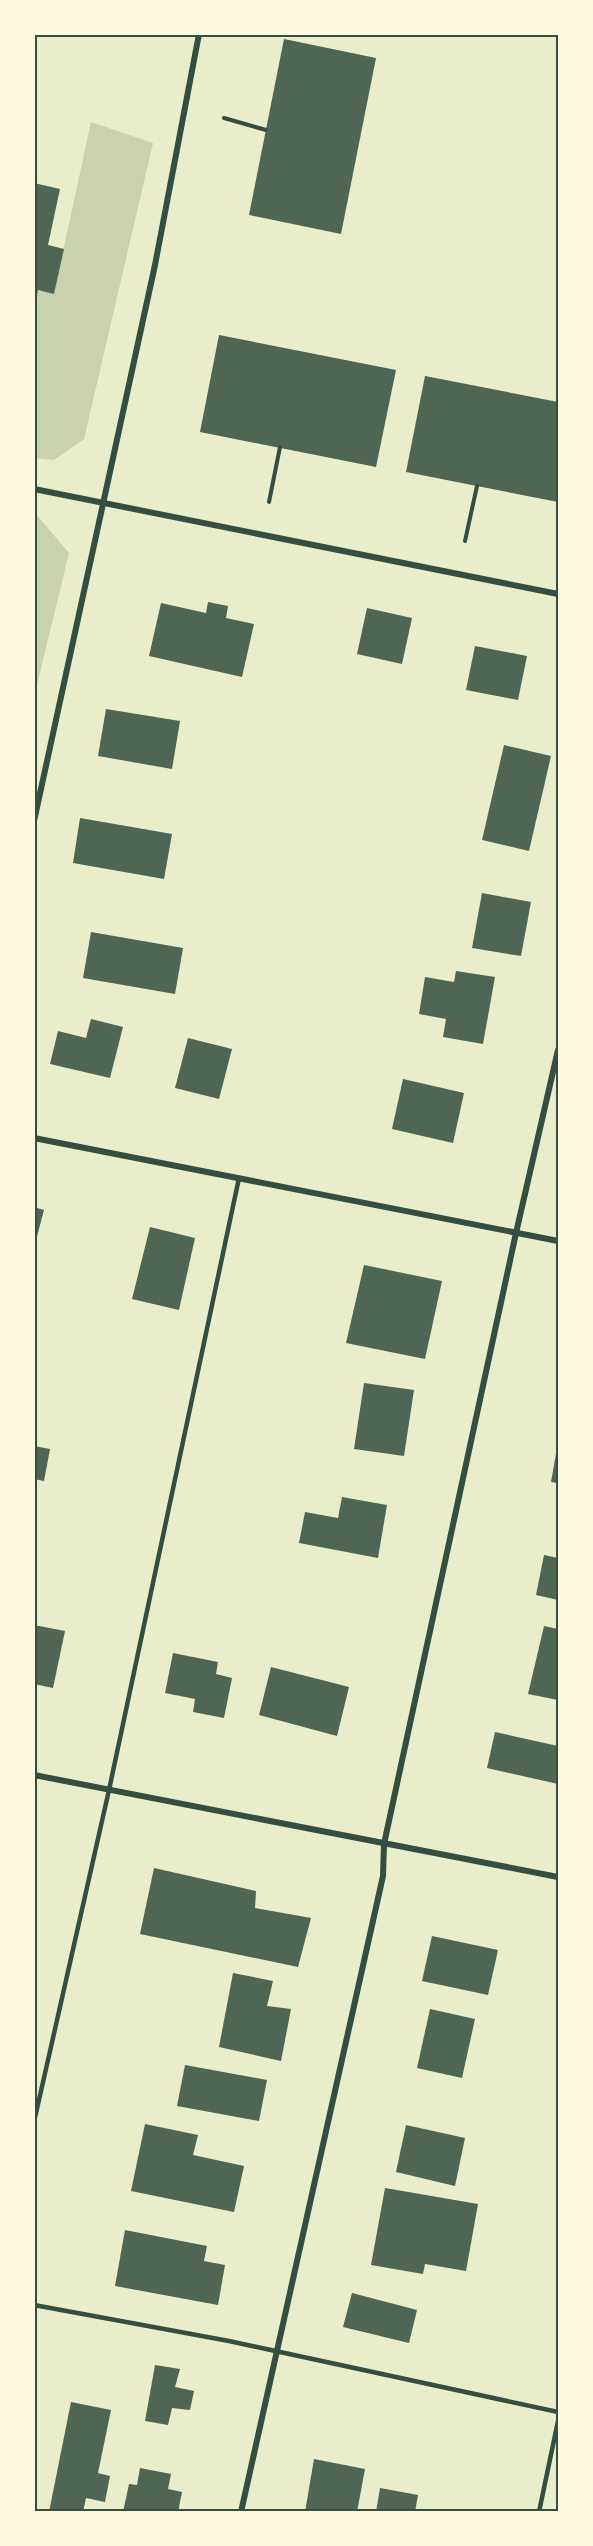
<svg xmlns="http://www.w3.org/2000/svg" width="593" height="2546" font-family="'PT Sans Narrow',sans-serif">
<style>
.green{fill:#cad2ad}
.building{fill:#4f6655}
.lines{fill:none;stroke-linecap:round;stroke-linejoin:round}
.path{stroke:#344e41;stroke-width:4}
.service{stroke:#344e41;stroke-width:4.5}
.minor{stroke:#344e41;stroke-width:6}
.neatline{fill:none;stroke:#344e41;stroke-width:2}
</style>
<rect width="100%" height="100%" fill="#e9edc9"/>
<g class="green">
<path d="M91,122L153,143L84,439L54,460L35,458V308L38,290L54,293Z"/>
<path d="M35,513L69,553L35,693Z"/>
</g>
<g class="building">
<path d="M284,39L376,58L341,234L249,215Z"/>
<path d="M34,183L60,189L48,245L64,249L54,294L38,290L36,302Z"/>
<path d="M219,335L396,370L376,467L200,432Z"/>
<path d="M425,376L558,402V502L406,472Z"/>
<path d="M208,602L228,606L226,618L254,624L242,677L149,656L161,603L206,613Z"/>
<path d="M367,608L412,618L402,664L357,654Z"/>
<path d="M475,646L527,656L518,700L466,690Z"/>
<path d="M106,709L180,721L172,769L98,756Z"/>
<path d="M504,745L551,756L529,851L482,840Z"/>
<path d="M80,818L172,834L164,879L73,863Z"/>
<path d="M482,893L531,902L521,956L472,948Z"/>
<path d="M91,932L183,948L175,994L83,978Z"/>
<path d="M456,971L495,977L483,1044L443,1037L446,1019L419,1014L425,977L454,982Z"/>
<path d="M91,1019L123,1027L110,1078L50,1064L58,1031L86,1038Z"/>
<path d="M188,1038L232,1049L219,1099L175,1088Z"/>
<path d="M403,1079L464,1093L453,1143L392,1129Z"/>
<path d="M34,1207L44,1210L35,1244H34Z"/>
<path d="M150,1227L195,1238L179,1310L132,1299Z"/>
<path d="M364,1265L442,1281L425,1359L346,1343Z"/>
<path d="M364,1383L414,1390L404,1456L354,1449Z"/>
<path d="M34,1446L50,1449L44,1481L34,1479Z"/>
<path d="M557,1448H558V1483L551,1482Z"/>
<path d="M342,1497L387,1505L378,1558L299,1543L305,1512L338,1518Z"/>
<path d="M544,1555L558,1558V1600L536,1595Z"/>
<path d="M34,1625L65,1631L53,1688L34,1684Z"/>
<path d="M544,1626L558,1629V1700L528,1694Z"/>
<path d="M173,1653L218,1662L216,1674L232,1678L224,1718L193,1712L195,1699L165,1693Z"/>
<path d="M271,1667L349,1687L337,1736L259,1715Z"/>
<path d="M495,1732L558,1746V1784L487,1768Z"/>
<path d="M154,1868L256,1891L255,1908L311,1918L298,1967L140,1934Z"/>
<path d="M432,1936L498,1950L488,1995L422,1981Z"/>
<path d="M233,1973L273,1981L267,2006L291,2009L281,2061L219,2047Z"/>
<path d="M430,2009L475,2019L462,2078L417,2068Z"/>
<path d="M185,2065L267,2080L259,2121L177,2106Z"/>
<path d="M145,2124L198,2135L193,2155L244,2166L234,2212L131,2191Z"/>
<path d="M406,2125L465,2138L455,2186L396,2172Z"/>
<path d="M385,2188L478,2204L466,2271L425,2264L423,2274L371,2265Z"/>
<path d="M125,2230L207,2246L204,2261L225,2265L218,2305L115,2286Z"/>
<path d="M352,2293L417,2310L409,2343L343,2327Z"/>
<path d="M155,2365L180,2369L175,2387L194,2391L190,2410L172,2408L168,2425L145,2421Z"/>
<path d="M71,2402L111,2410L98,2473L110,2476L105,2502L86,2498L83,2512H49Z"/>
<path d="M314,2459L365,2469L357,2512H305Z"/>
<path d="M140,2468L171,2474L168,2489L182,2492L178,2512H123L129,2484L137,2485Z"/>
<path d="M380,2488L418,2495L415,2512H376Z"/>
</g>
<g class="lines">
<g class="path">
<path d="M224,118L266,130"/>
<path d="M269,502L280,447"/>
<path d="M465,541L477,486"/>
</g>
<g class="service">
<path d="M34,2122L109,1790L239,1178"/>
<path d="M34,2305L229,2341L558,2412"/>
<path d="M539,2512L558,2421"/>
</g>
<g class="minor">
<path d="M34,489L558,594"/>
<path d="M34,821L155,265L199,34"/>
<path d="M34,1138L558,1241"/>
<path d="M34,1775L558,1877"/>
<path d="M241,2512L383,1876L384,1844L516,1233L558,1050"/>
</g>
</g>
<rect width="593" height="2546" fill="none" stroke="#fefae0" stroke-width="72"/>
<rect x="36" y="36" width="521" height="2474" class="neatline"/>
</svg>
